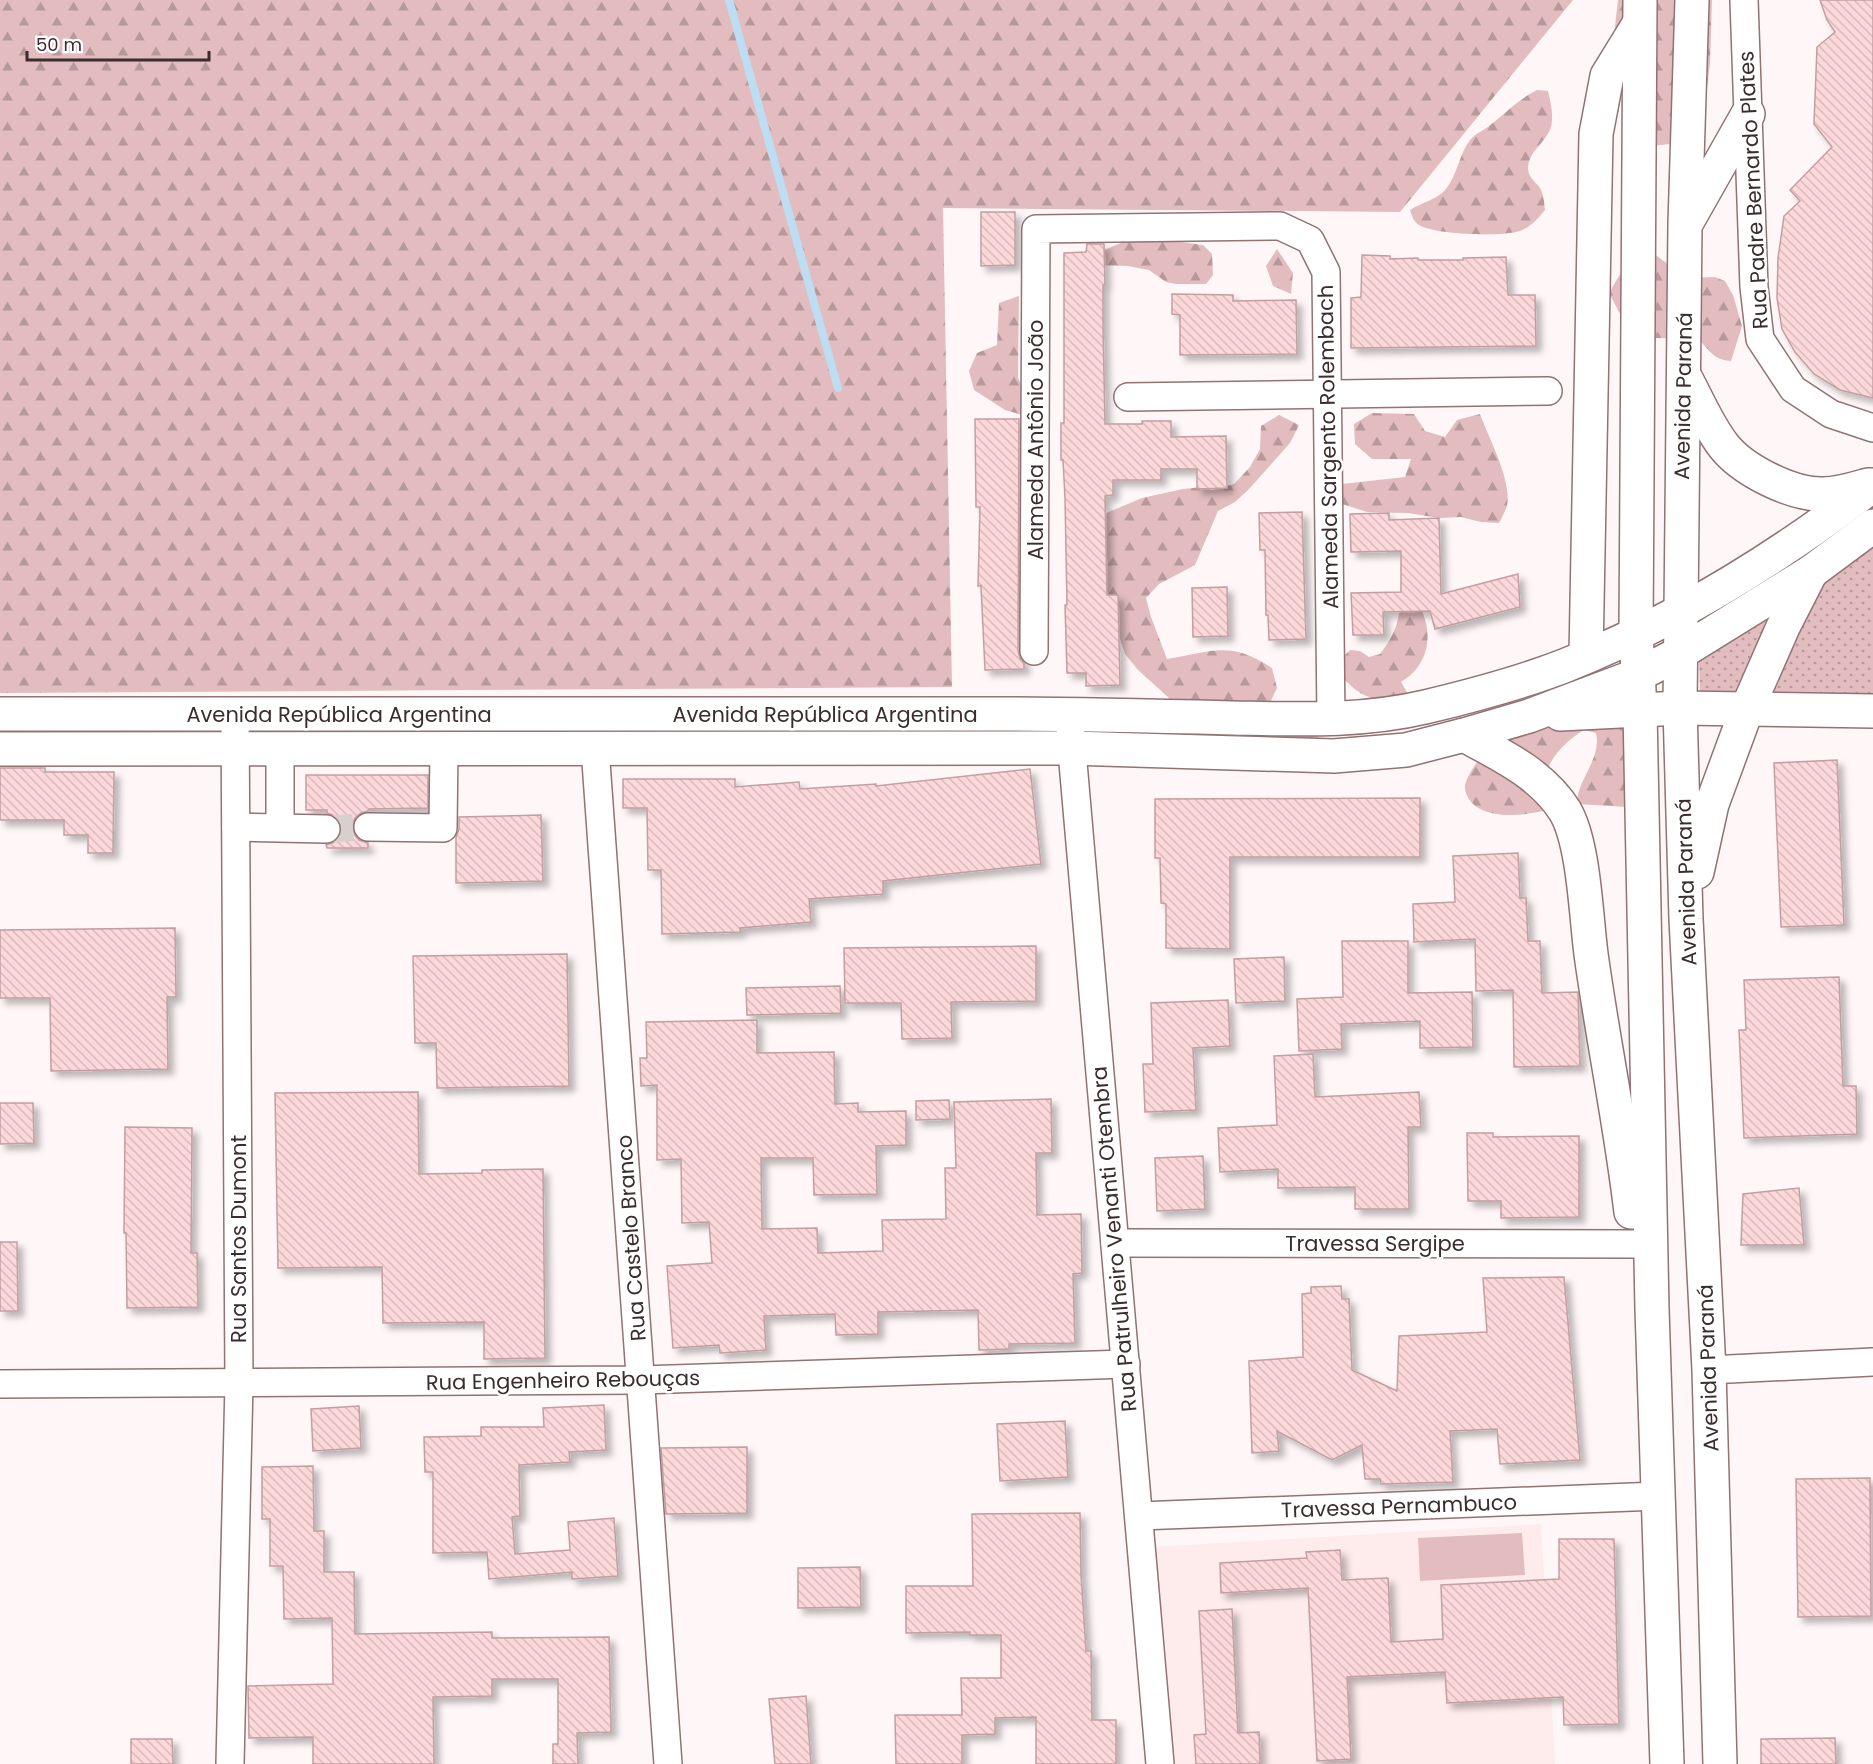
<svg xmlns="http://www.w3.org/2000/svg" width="1873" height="1764" font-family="Poppins,sans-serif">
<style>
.built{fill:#feebec}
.grass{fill:#e2bcbe}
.forest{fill:url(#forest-firs)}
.park{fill:url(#park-dots)}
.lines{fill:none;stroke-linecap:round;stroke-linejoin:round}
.stream{stroke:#bddef2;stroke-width:8}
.building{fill:url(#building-back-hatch);stroke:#c29fa1;stroke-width:1.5;filter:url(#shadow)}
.minor-tunnel{stroke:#d8cfcf;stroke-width:27;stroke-dasharray:27 14;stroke-linecap:butt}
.minor-casing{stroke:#927273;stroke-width:30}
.major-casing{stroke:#927273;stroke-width:36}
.minor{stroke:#fff;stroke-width:27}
.major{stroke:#fff;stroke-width:33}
.labels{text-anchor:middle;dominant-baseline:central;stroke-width:5;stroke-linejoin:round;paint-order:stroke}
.street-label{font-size:21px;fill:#3b2d2e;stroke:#fff}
</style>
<defs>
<pattern id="forest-firs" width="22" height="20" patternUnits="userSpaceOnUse" patternTransform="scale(1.5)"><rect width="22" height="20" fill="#e2bcbe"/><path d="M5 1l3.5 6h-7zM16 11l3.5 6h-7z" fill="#b8999b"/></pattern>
<pattern id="park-dots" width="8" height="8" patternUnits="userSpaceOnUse" patternTransform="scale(1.5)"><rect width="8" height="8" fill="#e2bcbe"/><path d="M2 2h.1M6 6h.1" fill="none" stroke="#b8999b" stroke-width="1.8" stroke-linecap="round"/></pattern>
<pattern id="building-back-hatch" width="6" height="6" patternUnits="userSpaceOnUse" patternTransform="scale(1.5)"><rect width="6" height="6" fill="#fdd8da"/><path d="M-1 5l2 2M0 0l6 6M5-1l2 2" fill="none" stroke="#dababb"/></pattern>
<filter id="shadow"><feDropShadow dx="5.5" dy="5.5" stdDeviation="3" flood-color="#0004"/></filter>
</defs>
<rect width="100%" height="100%" fill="#fff7f7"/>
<path class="built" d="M1541,1524L1555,1764H1171L1153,1547Z"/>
<path class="grass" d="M1522,1533L1525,1575L1420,1581L1418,1538Z"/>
<g class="forest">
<path d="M0,0H1573L1400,212L943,208L952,687L0,693Z"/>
<path d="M1618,0H1712L1710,64L1705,102L1688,142L1651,146L1618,67L1615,26Z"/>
<path d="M1537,90L1548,91C1551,103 1555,121 1549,132C1542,145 1529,152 1528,168C1528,177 1535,181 1540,188C1544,194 1544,203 1545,210C1538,219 1530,227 1520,231C1502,237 1436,235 1419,225C1413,221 1412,216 1410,210C1422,202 1437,200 1446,189C1458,174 1459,153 1471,139C1476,133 1483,131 1489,126C1507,112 1516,101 1537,90Z"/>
<path d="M1137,236L1203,245L1212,254L1213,275L1206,284H1176L1166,282L1149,270L1128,266L1095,265V254Z"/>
<path d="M1277,249L1293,273L1291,294L1273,286L1266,266Z"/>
<path d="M1653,253L1681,274L1691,278L1715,277L1725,281L1733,295L1742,326L1731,361C1713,360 1710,350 1698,339L1656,338L1626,325L1609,293L1626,264Z"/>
<path d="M1019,296L1018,378L1026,394L1022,415L1005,410L974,390L969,371L977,353L997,345L999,303Z"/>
<path d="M1372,413L1414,414L1425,431L1445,437L1457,420L1480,414C1489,439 1512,480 1507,506C1505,511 1502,518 1499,523L1481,522L1461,517L1439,518L1408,513L1367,512L1342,504V484L1405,477L1411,459H1372L1355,444L1354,424Z"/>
<path d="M1279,415L1299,425L1290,443L1249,489L1235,502L1218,511L1195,565L1159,584L1146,598L1151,617L1167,659C1213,652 1229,640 1272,668L1277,688L1267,709L1316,733L1320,742L1199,745L1183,734L1177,715L1168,697L1138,670L1125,654L1112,615L1103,574L1104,514L1142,498L1183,489L1202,487L1212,490L1234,484L1250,467L1260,449L1261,426Z"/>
<path d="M1403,603L1421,609C1434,636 1428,666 1401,682L1408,694C1400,696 1388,701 1380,700C1361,697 1349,686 1338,671L1342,658L1350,650L1360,651L1369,657L1380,654C1387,645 1394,634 1397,623C1399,615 1399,610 1403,603Z"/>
<path d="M1517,725L1618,727L1625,730L1628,807L1577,804C1577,779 1602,759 1596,733L1584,730C1570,738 1554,753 1548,768C1545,777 1547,800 1547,810C1524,816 1472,823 1465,789C1463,777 1488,747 1497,738C1502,733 1510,729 1517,725Z"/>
</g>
<path class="park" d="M1873,545V700L1700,699L1699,662Z"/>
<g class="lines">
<path class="stream" d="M729,0L838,388"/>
</g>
<g class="building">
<path d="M1820,0H1873V398L1840,390L1814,374L1795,352L1782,329L1777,298L1778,258L1784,216L1800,201L1790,190L1832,147L1814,124L1817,47L1835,32L1827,20Z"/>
<path d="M981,212H1015V265L981,266Z"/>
<path d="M1087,244H1104L1105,285H1103V327L1105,424H1142V421H1171V437L1226,436L1227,488L1197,489V469H1161V480H1113V495L1105,496L1107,595H1118L1120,685L1086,686V673H1067L1065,605H1067L1065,498L1063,460H1061V423H1064V253L1086,252Z"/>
<path d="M1362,255L1390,256V259L1418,258V260H1463V258L1506,257L1508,295H1535L1536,346L1351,348V298L1361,297Z"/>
<path d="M1172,294L1233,295V301L1296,300L1297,354L1180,355V315L1172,314Z"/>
<path d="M975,419H1019L1018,651L1020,658L1024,663V669L985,670L981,586H978L980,507H976Z"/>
<path d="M1302,512L1306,639L1269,640L1268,615H1266L1265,550H1260L1259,513Z"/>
<path d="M1389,513V520L1439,518L1441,594L1518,574L1520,607L1435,629L1430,611L1383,612L1384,635H1353L1351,593L1401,592V551L1351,552L1350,514Z"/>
<path d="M1227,587L1228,636L1193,637L1192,588Z"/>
<path d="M1837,760L1844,925L1781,927L1774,763Z"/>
<path d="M0,768H45V772H114L113,853H88V835H64V820H0Z"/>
<path d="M1030,769L1041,864L883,881V894L809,899L811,922L740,928V932L662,934L661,870H648L647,808H623V779H735V787L799,782L800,789L876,784V786Z"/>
<path d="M306,775H428V808L369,809L368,811L361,813L355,818L352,827L355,835L359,840L368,843V848H327L326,845L334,842L340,837L342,829L340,822L335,816L327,813V810H306Z"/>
<path d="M1420,798V857H1230V949L1166,948V904L1161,903L1160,858H1155V799Z"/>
<path d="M541,815L543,881L456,883V837L459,829V817Z"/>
<path d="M1518,853L1520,898H1526L1528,941H1540L1542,993L1578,992L1580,1066L1514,1067L1513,990L1476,991L1475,939L1414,942L1413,904L1455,902L1453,856Z"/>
<path d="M175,928L176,997H167L168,1069L51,1071L50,998H0V930Z"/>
<path d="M1342,941H1408V993L1472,992L1473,1047L1420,1048V1021L1341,1024L1342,1049L1299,1051L1297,999L1343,997Z"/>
<path d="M1036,946V1001L951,1002L952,1038L902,1039L901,1003H845L844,948Z"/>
<path d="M567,954L569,1086L437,1088L436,1043H415L413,956Z"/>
<path d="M1284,957L1285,1001L1236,1003L1234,959Z"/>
<path d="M1839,977L1843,1086H1856L1857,1134L1744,1138L1739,1030H1746L1744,980Z"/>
<path d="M840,986L841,1013L747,1015L746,988Z"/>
<path d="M1228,1000L1230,1046L1193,1048L1196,1110L1145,1112L1143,1064H1153L1151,1003Z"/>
<path d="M757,1020V1053L834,1052L835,1104L858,1103V1112L906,1111V1145L876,1146L877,1194L814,1195L813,1158H761L762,1229L817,1228L818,1253L883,1251L882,1220L946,1219L945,1168H956L954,1102L1051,1099L1052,1153H1036L1037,1215L1081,1214L1082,1273L1073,1274L1075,1343L1009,1344V1349L979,1350L978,1310L878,1312V1334L836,1335L835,1314L764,1316L766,1350L720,1353L719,1345L673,1348L667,1266L712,1263L709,1222L682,1223L681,1159L657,1160V1085L641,1086L640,1058H647L646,1022Z"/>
<path d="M1313,1054L1315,1097L1419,1092L1421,1127H1408L1409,1209H1355V1187L1278,1188V1169L1220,1172L1218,1128L1277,1125L1274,1056Z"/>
<path d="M418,1092L419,1174L482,1173V1170L543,1169L545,1358L484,1359V1322L383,1323L382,1267L278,1268L275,1093Z"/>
<path d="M949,1100L950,1119L916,1120V1101Z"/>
<path d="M0,1103H33L34,1143L0,1144Z"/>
<path d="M125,1127L192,1128L191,1253H197L198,1307L127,1308L126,1233H124Z"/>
<path d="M1467,1133H1493V1137L1579,1136V1217L1501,1218V1201H1468Z"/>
<path d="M1203,1156L1205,1209L1157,1211L1155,1158Z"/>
<path d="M1799,1188L1804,1245H1741L1743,1194Z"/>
<path d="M0,1242H17L18,1311H0Z"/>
<path d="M1564,1277L1580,1460L1500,1464L1497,1429L1450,1431L1453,1482L1381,1484L1380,1479H1365L1362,1445L1332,1460L1277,1431L1279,1451L1252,1453L1249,1361L1303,1357L1302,1294L1311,1293V1287L1341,1286L1342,1299H1349L1352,1370L1397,1391L1399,1336L1487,1332L1483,1278Z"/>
<path d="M604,1405L606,1450L569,1452L570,1462L519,1465L520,1516L512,1517L515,1554L570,1550L568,1522L614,1518L618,1576L572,1579V1572L489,1579L487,1552L433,1553V1472H425L424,1437L481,1436V1427H544L543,1408Z"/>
<path d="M359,1406L361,1448L313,1451L311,1409Z"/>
<path d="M1065,1421L1068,1477L1000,1481L997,1424Z"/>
<path d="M747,1447V1513L666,1514L661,1448Z"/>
<path d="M313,1466L314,1531H324V1572H354L355,1634L492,1632V1638L609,1637L611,1732L577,1733L578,1764H553V1744H558V1679H492V1696L433,1697L434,1764H313V1737L249,1738L248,1686L333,1684L332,1618L284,1619L283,1566H270V1519H262V1467Z"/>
<path d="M1870,1478L1871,1616L1798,1617L1796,1479Z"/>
<path d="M1080,1513L1081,1574L1086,1651H1091L1092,1720H1116V1764H1036V1717L995,1718V1734L962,1735V1764H896L895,1715H962L961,1678H1001V1635H970V1632L906,1633V1586H973L972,1514Z"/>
<path d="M1559,1539H1614L1619,1724L1564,1725L1563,1697L1447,1703L1445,1672L1347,1677L1351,1759L1317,1761L1308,1588L1221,1593L1220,1563L1307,1558L1306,1552L1340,1550L1342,1580L1388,1578L1391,1642L1443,1639L1441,1585L1559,1579Z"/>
<path d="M860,1567L861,1607L798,1608V1568Z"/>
<path d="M1232,1609L1238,1733L1259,1732L1260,1764H1196L1194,1735L1206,1734L1199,1611Z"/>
<path d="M806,1696L811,1764H775L769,1699Z"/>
<path d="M1835,1738L1836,1764H1761V1739Z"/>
<path d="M131,1739H172L173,1764H131Z"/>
</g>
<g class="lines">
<path class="minor-tunnel" d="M326,829L368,827"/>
<g class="minor-casing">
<g id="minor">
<path d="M1744,0L1754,287L1760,339L1793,389L1831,414L1873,428"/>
<path d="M1128,397L1548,391"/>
<path d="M1034,651L1036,229L1280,226L1310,240L1326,272L1331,719"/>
<path d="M1070,728L1160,1764"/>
<path d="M595,748L668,1764"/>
<path d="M236,827L326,829"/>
<path d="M280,827V749"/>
<path d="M368,827L443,828L444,750"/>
<path d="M1115,1243L1635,1244"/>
<path d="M1709,1370L1873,1362"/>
<path d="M0,1384L641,1380L1126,1364"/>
<path d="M1139,1516L1658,1496"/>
<path d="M230,1764L239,1383L235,714"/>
</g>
</g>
<g class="major-casing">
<g id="major">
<path d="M1640,0L1636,633L1640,710L1652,1309L1667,1764"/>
<path d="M1692,0L1685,224L1680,708L1686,919L1709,1370L1720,1764"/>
<path d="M1688,220L1748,114"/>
<path d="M1685,377C1697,399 1707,424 1723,445C1742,470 1792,495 1823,494C1839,494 1854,489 1868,485"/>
<path d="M1586,656L1596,134L1607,76L1639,24"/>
<path d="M0,714C330,714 659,714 989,714C1070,714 1151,716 1232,718C1296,719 1362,722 1425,707C1471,696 1520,683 1564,666C1675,622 1778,558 1873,485"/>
<path d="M1560,714L1680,708L1873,711"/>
<path d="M1464,735C1501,755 1542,774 1565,811C1584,843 1586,916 1591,954C1603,1041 1621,1126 1631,1212"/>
<path d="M0,749L1070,748L1334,756L1406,750L1464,735L1529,716L1638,675L1680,653L1811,572L1873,526"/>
<path d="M1697,872L1712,804L1747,709L1783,627L1811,572"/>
</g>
</g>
<use href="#minor" class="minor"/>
<use href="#major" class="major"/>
</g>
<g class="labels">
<g class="street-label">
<text transform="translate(1753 190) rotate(-93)">Rua Padre Bernardo Plates</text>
<text transform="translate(1683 396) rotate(-89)">Avenida Paraná</text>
<text transform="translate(1035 440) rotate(-90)">Alameda Antônio João</text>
<text transform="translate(1328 447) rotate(-91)">Alameda Sargento Rolembach</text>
<text x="339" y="714">Avenida República Argentina</text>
<text x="825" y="714">Avenida República Argentina</text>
<text transform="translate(1686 882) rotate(-92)">Avenida Paraná</text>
<text transform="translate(631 1238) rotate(-94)">Rua Castelo Branco</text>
<text transform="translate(238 1239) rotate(-90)">Rua Santos Dumont</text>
<text transform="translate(1114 1239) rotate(-95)">Rua Patrulheiro Venanti Otembra</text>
<text x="1375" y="1243">Travessa Sergipe</text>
<text transform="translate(1708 1368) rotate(-92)">Avenida Paraná</text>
<text transform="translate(563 1380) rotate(-1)">Rua Engenheiro Rebouças</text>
<text transform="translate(1399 1506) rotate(-2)">Travessa Pernambuco</text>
</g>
</g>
<path d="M27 51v9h182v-9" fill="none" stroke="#3b2d2e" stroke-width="3"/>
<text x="36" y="51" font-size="18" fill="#3b2d2e" stroke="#ffffff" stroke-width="4.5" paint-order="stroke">50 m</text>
</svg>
